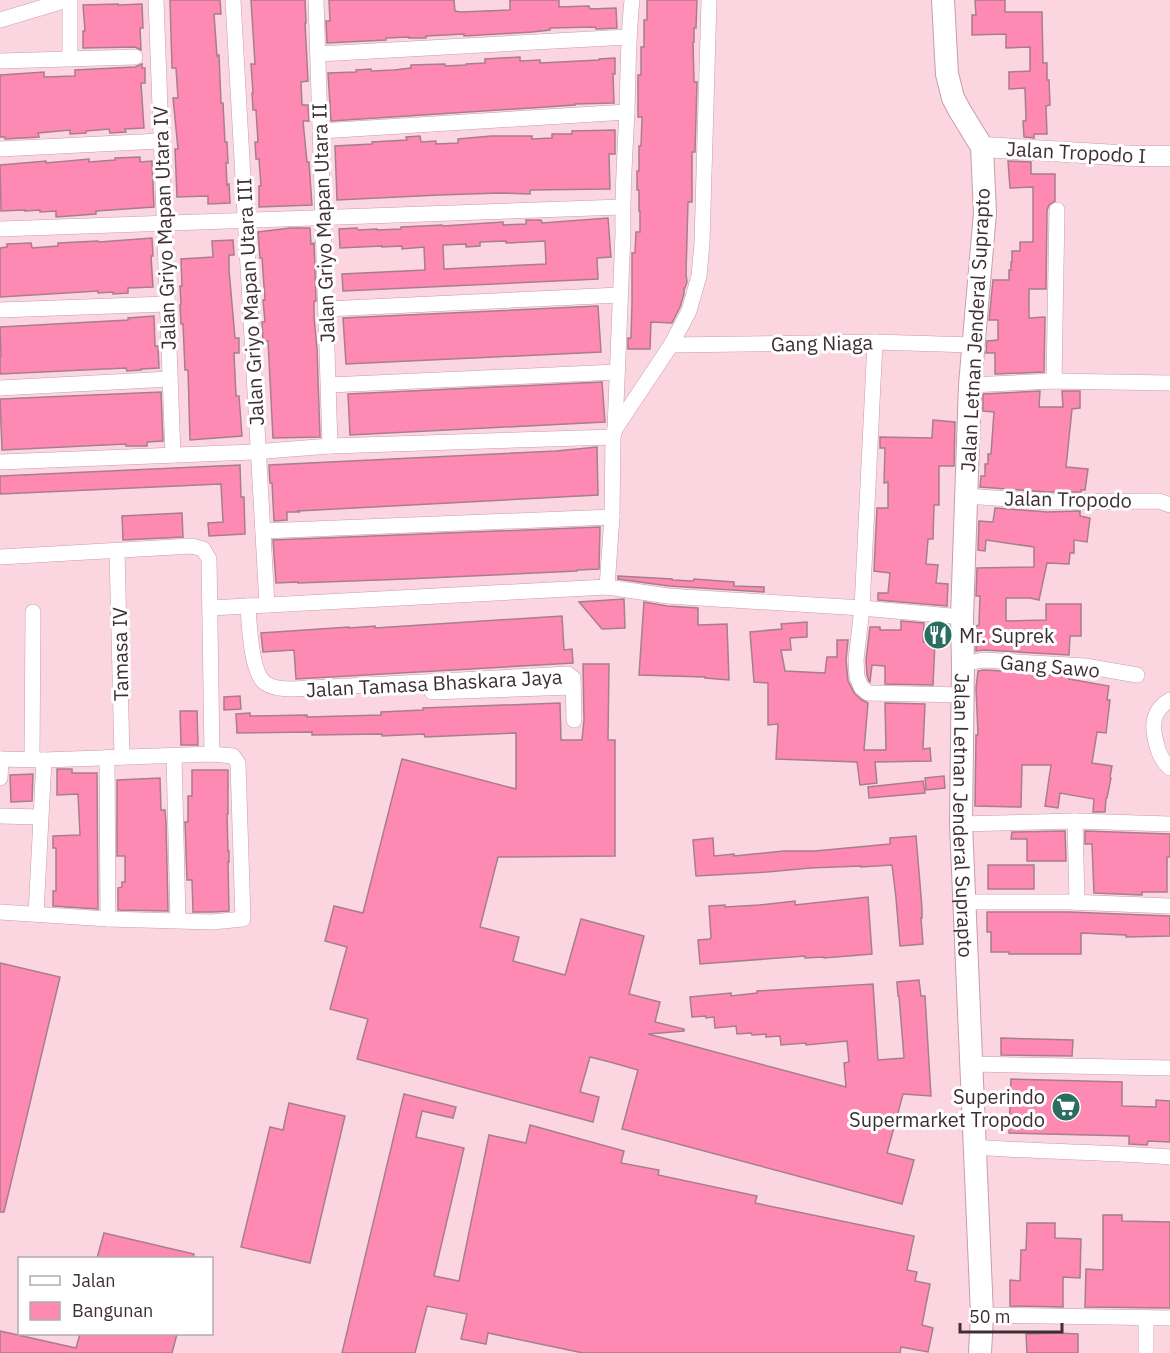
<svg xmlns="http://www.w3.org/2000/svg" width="1170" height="1353" font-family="'IBM Plex Sans',sans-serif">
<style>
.building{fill:#fe8ab4;stroke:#a77e8b;stroke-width:1.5;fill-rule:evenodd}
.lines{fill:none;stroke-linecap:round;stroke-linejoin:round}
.minor-casing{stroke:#c89daa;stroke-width:16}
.tertiary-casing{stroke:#c89daa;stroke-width:21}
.secondary-casing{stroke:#c89daa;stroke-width:24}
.minor{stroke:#fff;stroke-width:15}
.tertiary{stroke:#fff;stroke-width:20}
.secondary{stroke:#fff;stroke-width:22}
.labels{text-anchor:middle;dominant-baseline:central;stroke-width:6;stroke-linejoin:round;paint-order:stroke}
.street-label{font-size:20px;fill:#3f2e33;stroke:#fff}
.poi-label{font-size:20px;fill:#3f2e33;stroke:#fff;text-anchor:start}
</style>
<rect width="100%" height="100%" fill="#fbd6e1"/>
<g class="building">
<path d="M170,0H220L221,14H214L217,56L219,55L221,103H223L225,142H227L228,163H226L227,185L229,184L230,203L208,204V196L177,197L175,149H178L173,98H178L176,68H172Z"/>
<path d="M251,0H305L306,23H305L308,81L301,82L302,105H308L309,121H303L307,162H309L312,205L259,207V186H261L259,159H256L255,142H258L256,110H253L252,93H253L251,64H255Z"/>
<path d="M329,0H454L455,11L461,12L510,10V0H559V7L589,6L590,9L616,8L617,28L596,29L595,27L550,28V30L532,32L464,36V34L426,36V38H409V37L386,38V40L327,43L326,21H330Z"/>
<path d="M647,0H697L696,28H694V42H693L694,82H697L695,152H692V202H688L686,274L687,282L685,288H684V294L680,307L672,323L651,322L650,349H628V338H631L632,303V253H635L636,232H640V211H639V190H637V171H639V146H641L642,117H638V75H641V47H644V20H647Z"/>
<path d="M975,0H1005V12H1042L1043,63H1047V80H1049L1050,105L1046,106L1047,134H1034V138L1024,137L1023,121H1026L1025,88L1009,89V72L1030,71V47L1006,48V34L972,35V15H976Z"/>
<path d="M118,4V5L142,4L143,28H140L141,50L135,47L83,48V31H85L83,5Z"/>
<path d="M520,57V61L540,60V63L599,60V59L615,58V74H613L614,103L575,104V105L331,121L328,73L356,72V70L371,69V71L394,70L411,68V65L445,64V66L466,65V64L485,63V59Z"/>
<path d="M142,64V68H145V83H141L144,128L125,129L126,132L110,133L109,129L86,131V133L70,134V130L38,133L39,137L5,139V137H0V75L44,72V77L75,76V70L135,67Z"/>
<path d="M615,130V154H609L610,189L530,190V194L500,193L439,195L337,200L335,146L372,144V142L407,140L406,137L420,136L421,142L436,141V144L458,143V139L491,136H532V139L552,138V134H572V131Z"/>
<path d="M140,157V162L152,161L154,207L96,211V214L56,217V211L40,212V210L25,211V210L1,211L0,165L46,161V163L89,159V162L115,160V158Z"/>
<path d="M1008,161L1031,162V174H1055V201L1049,205L1047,210L1046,289H1029V318L1045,317L1044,372L995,374V353H986L987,341L998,340V320H989L993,280H1009V270H1011V262H1012V251H1020V242H1033V187L1010,188Z"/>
<path d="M608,218L611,257L597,258L598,279L343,291L342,274L425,270L424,247L402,249V246L382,247V246L340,248L339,229L357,228L358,230L377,229V230L401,229V227L423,226L442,225L443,226L503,222V225L526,224V220H541L542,223ZM506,241V243L545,241L546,264L444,269L443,245L466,244V247L480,246V242Z"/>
<path d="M290,228H310L311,244L314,243L316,301H314V317L317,349L320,437L273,438L268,341H263L262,322H265L263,300H265L262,258H260L258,232Z"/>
<path d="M152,238L153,256H151L153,287L128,288V293L113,294V292L98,293V291L0,297V248L7,247V244L31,243L32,248L58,246V243L98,241L99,242Z"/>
<path d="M233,240L234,255H229V270L235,338H239V353H234L236,396H239L242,436L190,440L188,370H185L183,324H181L180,305L181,304L180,286H182L181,259L213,257L212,241Z"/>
<path d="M598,306L601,352L346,364L343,318Z"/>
<path d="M154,316L155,346H158L159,368L141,369V370L127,371L126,368L0,374V356H1L0,327L128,320V318Z"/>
<path d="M602,382L605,422L350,435L348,394Z"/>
<path d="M1040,391L1039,407H1063L1062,391H1080V408L1072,409L1066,467L1088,469L1085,490H1081V492H1047L980,487L981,476H985V464H988V454H991L994,412L983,411V394Z"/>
<path d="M161,392L163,441L147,442V446H126V444L2,450L0,399Z"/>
<path d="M933,420L955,422L954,466H939V505H934L933,539H928L926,564L938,565L936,583L948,584L947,606L878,600V593H888L890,573L874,571L877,508H888V482L884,483L885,448H880V437L932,438Z"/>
<path d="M597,447L598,495L298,511L299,512H287V520L274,521L272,483H270L269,465L556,451Z"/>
<path d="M240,465L241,497H244L245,534L209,536L208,523L223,522L221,484L0,494V476Z"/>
<path d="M995,508L1047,512L1080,511V516L1090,518L1087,542L1074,540V553H1070L1069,564L1047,563L1039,600L1030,598H1006V621L1046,620V604H1081V636H1070L1069,655L984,650L976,651V626L979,625L980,596H976L977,568L1034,567V547L986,540L985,551L978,550L979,521L993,522Z"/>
<path d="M182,513L183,537L123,540L122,516Z"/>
<path d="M600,527L599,569L577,570V571L406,579L298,583V582L276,583L273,540Z"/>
<path d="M618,576L672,579V580L693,581L694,579L734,582V586L764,587V592L669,586L618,579Z"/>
<path d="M624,599L625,628L602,629L579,602Z"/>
<path d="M644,602L667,606L698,608V625L727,624L729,680L705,678V677L639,675Z"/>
<path d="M562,616L564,650L572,649L573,663L296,679L294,650L263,652L261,633L349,627V628L375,626V628Z"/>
<path d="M901,621L924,623L923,642H935L933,685L885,684V666L872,665L870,682L869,681L867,675L866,660L870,627H880V630H901Z"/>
<path d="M807,622V637L790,638L791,650H781L785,671L825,673L827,657H837V640H848L846,660L848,681L855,694L862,700L868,703L864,750H886L885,703L925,704L923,749L930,748L931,761L875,762L877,783L860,785L857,762L776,759L778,724L768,725V683L754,682L750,632L782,629L781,624Z"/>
<path d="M583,664H609L608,740H615V856L498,857L480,927L519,937L513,961L565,975L581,919L644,936L629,994L660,1002L655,1022L684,1029V1031L648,1034L846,1087L844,1063L849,1062L847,1041L806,1045V1043L781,1045L780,1036L766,1037V1034L752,1035L751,1033L737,1034L736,1026L715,1028L714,1017L706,1018V1016L692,1017L690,997L731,993V996L757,993V991L873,984L878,1060L904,1058L899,996H898L897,982L919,980L921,996H925L931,1096L903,1094L887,1153L914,1160L902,1204L622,1129L638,1070L610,1062L590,1057L580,1092L599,1097L593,1122L357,1059L368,1019L330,1009L347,947L325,941L334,906L363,913L402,759L516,789V733L425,737L424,734L382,736V734L312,735V732L237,733L236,714L250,713V716L307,715V717L381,715V712L423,710V708L560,703L561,740H582L584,720Z"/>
<path d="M984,670L1040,673V675H1069V679L1109,686L1107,700H1110L1106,733L1097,732L1092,763L1112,766L1110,777L1111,778L1107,798H1106L1105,812H1093L1094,799L1060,793L1058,808L1045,806L1051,765H1022L1021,807L975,806L976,735H978L976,688L978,671Z"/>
<path d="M240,696L241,709L224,710V697Z"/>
<path d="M180,711H197L198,745H181Z"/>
<path d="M57,769H72V773H97L98,909L53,906V891H56V848H53V836L80,835L78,794L57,795Z"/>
<path d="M192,770H228V814H227L228,851H229V862H228L229,911L212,912H193L192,880H187L185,822H188V796H192Z"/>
<path d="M33,774L32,801L11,802L10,775Z"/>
<path d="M944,776L945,788L926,790L925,778Z"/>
<path d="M160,778L161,810H165L166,823L168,911L118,910V888L122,887V882H125V856H117V780Z"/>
<path d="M923,781L925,793L869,798L868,787Z"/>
<path d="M1065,831L1066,861H1027V839H1011L1012,832Z"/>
<path d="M1085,831L1170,834V857H1167V892H1142V895L1094,893L1092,844H1085Z"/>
<path d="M916,836L922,908V918H921L923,944L900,946L896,898L892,865L861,867V866L810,868L767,872L696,876L693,840L713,838L714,856L734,854V856L784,851H815L890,844V838Z"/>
<rect x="988" y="865" width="46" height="24"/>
<path d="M868,897L872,954L824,958V957L805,958V956L700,964L698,940L710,939L711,937L709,906L725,905V907L759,905L795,901V905Z"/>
<path d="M987,912H1069L1170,916V936L1126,937V935L1081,933V954H1009V952H991V932H987Z"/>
<path d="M0,963L60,977L4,1212H0Z"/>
<path d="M1001,1038L1073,1040L1072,1056L1001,1055Z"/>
<path d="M1011,1079L1122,1082V1106L1156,1107V1100L1170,1101V1142L1148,1141L1147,1145L1129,1144V1136L1009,1133Z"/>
<path d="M404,1094L456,1107L453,1118L422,1111L416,1137L464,1148L434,1276L459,1281L489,1135L526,1143L530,1125L624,1151L621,1163L659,1170L658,1175L757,1196L755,1203L914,1236L907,1270L917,1272L915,1281L930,1284L922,1325L933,1328L928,1352L901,1347L900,1353H583L488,1333L486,1344L461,1339L467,1314L427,1306L415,1353H342Z"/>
<path d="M289,1103L345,1116L310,1263L241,1247L270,1127L283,1130Z"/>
<path d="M1103,1215H1122V1221L1170,1222V1308L1085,1307L1086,1269L1103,1270Z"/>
<path d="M1027,1223H1055V1238L1081,1239L1080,1278L1063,1277V1307L1010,1306V1280L1020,1281L1021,1250H1026Z"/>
<path d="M104,1233L194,1254L193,1258H97Z"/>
<path d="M0,1331L76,1348L80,1334H177L172,1353H0Z"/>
<path d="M1055,1333L1078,1334V1353H1027L1026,1334Z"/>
</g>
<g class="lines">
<g class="minor-casing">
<g id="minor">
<path d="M156,0L173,455"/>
<path d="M233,0L267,605"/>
<path d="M316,0L330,446"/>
<path d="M0,20L67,0"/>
<path d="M318,54L628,37"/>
<path d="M70,58V0"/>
<path d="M0,61L135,57"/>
<path d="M320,131L627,112"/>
<path d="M0,149L160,141"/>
<path d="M0,229L622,207"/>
<path d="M326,309L620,295"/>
<path d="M0,310L167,304"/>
<path d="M875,342L862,608L856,660L857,677L861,687L868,693L963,695"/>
<path d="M671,345L875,342L973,345"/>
<path d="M1054,381L1057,210"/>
<path d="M329,385L617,372"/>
<path d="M970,385L1054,381L1170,383"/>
<path d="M0,388L170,379"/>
<path d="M615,429L671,345L689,311L699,276L702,243L709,0"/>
<path d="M0,462L253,452L330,446L613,437"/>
<path d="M966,496L1047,502L1159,501L1170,505"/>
<path d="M263,531L612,517"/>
<path d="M117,551L122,757"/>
<path d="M0,557L192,546L203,549L209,559L212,754"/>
<path d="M607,587L612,517L613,437L615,429L623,233C622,193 625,152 627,112C628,74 628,37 632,0"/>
<path d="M248,606C249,623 251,673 265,683C272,688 284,689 293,689L568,674L573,678L574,720"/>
<path d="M210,608L607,587L668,596L862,608L962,617"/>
<path d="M963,664L983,660L1085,666L1137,675"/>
<path d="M432,692L573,687"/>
<path d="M1170,700C1153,710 1151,724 1156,742C1158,752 1162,761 1170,768"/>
<path d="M174,756L178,920"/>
<path d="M107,757L108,919"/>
<path d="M0,759L44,760L212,754L233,756L238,763L243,919L212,922L108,919L0,912"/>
<path d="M32,759L33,612"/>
<path d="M0,778L1,759"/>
<path d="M0,816L40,817"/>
<path d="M1075,821L1077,902"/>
<path d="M961,824L1075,821L1170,824"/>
<path d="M965,902H1069L1170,906"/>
<path d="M36,914L44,760"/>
<path d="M971,1064L1170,1068"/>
<path d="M974,1147C1039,1152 1105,1152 1170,1157"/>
<path d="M982,1315L1170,1318"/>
<path d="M1146,1353V1318"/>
</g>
</g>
<g class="tertiary-casing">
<path id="tertiary" d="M982,147L1135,156H1170"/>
</g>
<g class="secondary-casing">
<g id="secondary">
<path id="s1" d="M943,0L947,74L953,98L960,111L982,147L985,213L970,385L962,617L963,664L961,824L982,1315L980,1353"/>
</g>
</g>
<use href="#minor" class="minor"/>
<use href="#tertiary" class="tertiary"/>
<use href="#secondary" class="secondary"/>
</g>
<defs>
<g id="restaurant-disc" transform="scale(1.5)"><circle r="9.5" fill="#2a6e61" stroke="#fff"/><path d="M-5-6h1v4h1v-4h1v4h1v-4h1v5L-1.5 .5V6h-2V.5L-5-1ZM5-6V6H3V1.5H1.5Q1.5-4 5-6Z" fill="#fff"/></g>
<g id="supermarket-disc" transform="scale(1.5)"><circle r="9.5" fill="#2a6e61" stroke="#fff"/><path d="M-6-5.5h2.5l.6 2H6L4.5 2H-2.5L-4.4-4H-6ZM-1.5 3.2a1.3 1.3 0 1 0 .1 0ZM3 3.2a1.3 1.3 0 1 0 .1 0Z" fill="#fff"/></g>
</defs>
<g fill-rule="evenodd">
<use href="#restaurant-disc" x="938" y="635"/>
<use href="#supermarket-disc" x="1066" y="1107"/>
</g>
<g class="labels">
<g class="street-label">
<text transform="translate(1076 152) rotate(3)">Jalan Tropodo I</text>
<text transform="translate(323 223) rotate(-92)">Jalan Griyo Mapan Utara II</text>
<text transform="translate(164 228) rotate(-92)">Jalan Griyo Mapan Utara IV</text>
<text transform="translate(250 302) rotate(-93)">Jalan Griyo Mapan Utara III</text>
<text transform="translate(975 330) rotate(-87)">Jalan Letnan Jenderal Suprapto</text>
<text transform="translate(822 343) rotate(-1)">Gang Niaga</text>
<text transform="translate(1068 499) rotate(1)">Jalan Tropodo</text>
<text transform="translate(120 654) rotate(-91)">Tamasa IV</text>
<text transform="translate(1050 666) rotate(5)">Gang Sawo</text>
<text transform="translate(434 683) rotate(-3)">Jalan Tamasa Bhaskara Jaya</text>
<text stroke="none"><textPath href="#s1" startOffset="825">Jalan Letnan Jenderal Suprapto</textPath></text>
</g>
<g class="poi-label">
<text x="959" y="635">Mr. Suprek</text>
<text x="1045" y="1096" text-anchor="end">Superindo<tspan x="1045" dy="23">Supermarket Tropodo</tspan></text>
</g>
</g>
<rect x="18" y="1257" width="195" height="78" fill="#ffffff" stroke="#b2abad" stroke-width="1.5"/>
<rect x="30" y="1276" width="30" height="9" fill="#ffffff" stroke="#b2abad" stroke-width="1.5"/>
<text x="72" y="1287" font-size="18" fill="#3f2e33">Jalan</text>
<rect x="30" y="1302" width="30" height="18" fill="#fe8ab4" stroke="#b2abad" stroke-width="1.5"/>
<text x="72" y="1317" font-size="18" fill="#3f2e33">Bangunan</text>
<path d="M960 1323v9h102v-9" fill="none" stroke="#3f2e33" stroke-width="3"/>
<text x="969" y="1323" font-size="18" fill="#3f2e33" stroke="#ffffff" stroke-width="4.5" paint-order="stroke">50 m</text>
</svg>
